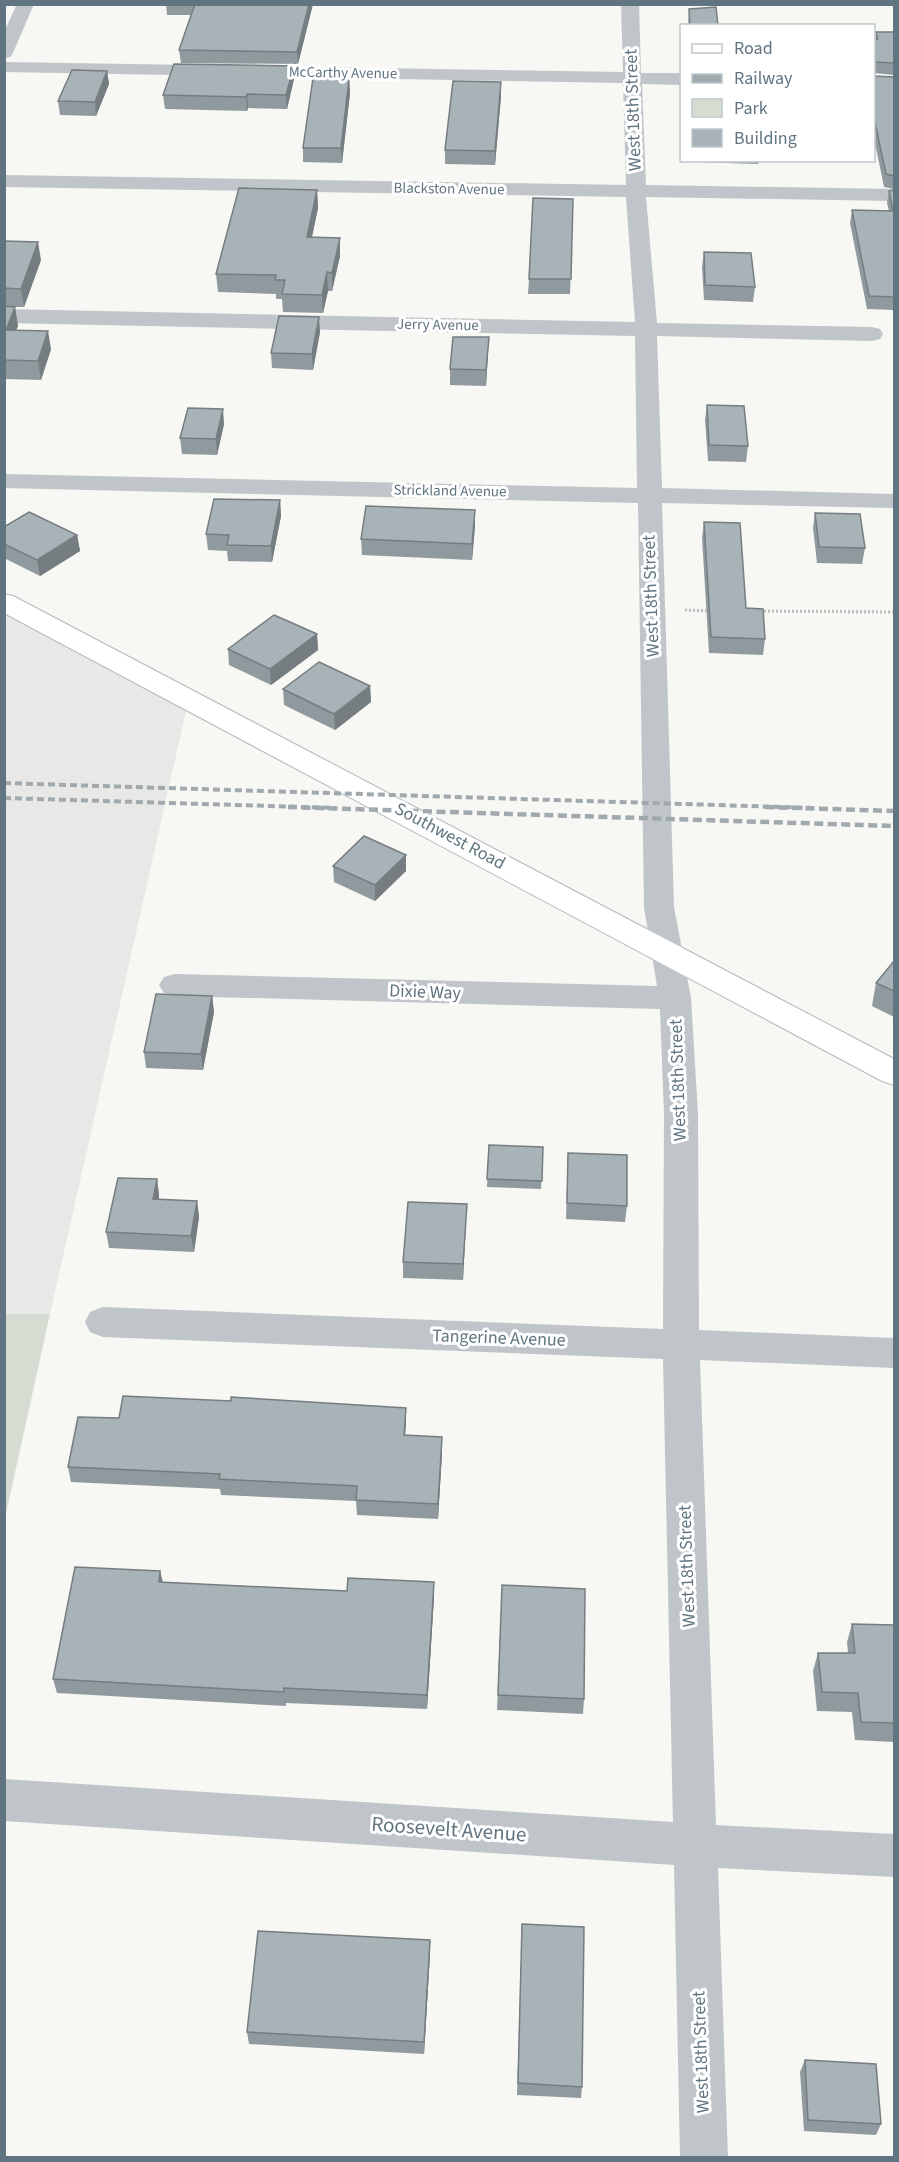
<svg xmlns="http://www.w3.org/2000/svg" width="899" height="2162" font-family="'Source Sans 3',sans-serif">
<style>
.built{fill:#e8e8e7}
.green{fill:#d7dcd2}
.lines{fill:none;stroke-linecap:round;stroke-linejoin:round}
.secondary-casing{stroke:#b1b9bd;stroke-width:2}
.path{stroke:#b9bdc0;stroke-width:3;stroke-dasharray:2 2;stroke-linecap:butt}
.street{fill:#bfc5c8;fill-rule:evenodd}
.secondary{fill:#fff;fill-rule:evenodd}
.rail-far1{stroke:#a0a9ae;stroke-width:4;stroke-dasharray:7 4;stroke-linecap:butt}
.rail{stroke:#a0a9ae;stroke-width:4.5;stroke-dasharray:9 4.5;stroke-linecap:butt}
.wall{fill:#909a9e}
.shaded-wall{fill:#767d81}
.building{fill:#a8b3b8;stroke:#767d81;stroke-width:1.5}
.labels{text-anchor:middle;dominant-baseline:central;stroke-width:6;stroke-linejoin:round;paint-order:stroke}
.far-street-label{font-size:15px;fill:#607581;stroke:#fff}
.street-label{font-size:18px;fill:#607581;stroke:#fff}
.near-street-label{font-size:21px;fill:#607581;stroke:#fff}
</style>
<rect width="100%" height="100%" fill="#f7f7f3"/>
<path class="built" d="M5,615L186,711L50,1314H5Z"/>
<path class="green" d="M5,1314H50L5,1518L4,1314Z"/>
<g class="lines">
<g class="secondary-casing">
<path id="secondary" d="M4,594L13,596L894,1059V1085L882,1081L4,613Z"/>
</g>
<g class="path">
<path d="M685,610L711,611"/>
<path d="M760,611L894,612"/>
</g>
<g class="street">
<path d="M17,4H34L13,53L10,57L4,58V32Z"/>
<path d="M621,4H639L641,73H682V85L642,84L646,185L894,189V201L646,197L657,323L872,327L880,329L883,334L880,339L872,341L657,336L662,488L894,494V508L662,503L674,907L691,998L698,1114L699,1330L894,1338V1368L700,1360L716,1825L894,1834V1877L718,1868L728,2158H680L674,1865L4,1821V1779L673,1822L663,1359L103,1337L90,1332L85,1322L90,1312L103,1307L663,1329L664,1114L660,1009L175,996L164,993L159,985L164,977L175,974L657,986L644,907L638,503L4,488V474L637,488L635,336L4,323V309L635,322L626,197L4,187V175L626,185L623,83L4,72V62L623,72Z"/>
</g>
<use href="#secondary" class="secondary"/>
<g class="rail-far1">
<path d="M4,783L813,808"/>
<path d="M4,798L336,808"/>
</g>
<g class="rail">
<path d="M288,807L894,826"/>
<path d="M765,807L894,811"/>
</g>
</g>
<g class="wall">
<path d="M166,4H313L298,64L181,63L179,50L191,15H167Z"/>
<path d="M689,9L718,26H688Z"/>
<path d="M876,32H894V75L874,73V76L894,77V189L884,187L873,133V39H875Z"/>
<path d="M294,66V79L287,109L248,108L247,111L165,109L163,95Z"/>
<path d="M107,71L109,84L96,116L60,115L58,101Z"/>
<path d="M349,79L350,93L342,163L303,162V148Z"/>
<path d="M501,96L495,165L445,164V150Z"/>
<path d="M697,160H758V164L697,162Z"/>
<path d="M317,190L318,208L312,237L340,238V256L332,291H328L323,313L283,312L282,299H276V294L218,292L216,274Z"/>
<path d="M894,190V310L867,309L850,223L852,210L889,211L887,203L889,191Z"/>
<path d="M573,199L570,294H528L529,279Z"/>
<path d="M4,241L41,260L24,307H15L18,326L16,330L51,349L41,380L4,379Z"/>
<path d="M704,252L755,287L753,302L704,300L702,267Z"/>
<path d="M320,332L313,370L272,368L271,353Z"/>
<path d="M488,353L486,386L450,385V369Z"/>
<path d="M707,405L748,446L746,462L708,461L705,420Z"/>
<path d="M224,424L217,455L182,454L180,438Z"/>
<path d="M280,500L281,516L272,562L228,561L227,551L208,550L206,534Z"/>
<path d="M815,513L865,548L862,564L817,563L813,528Z"/>
<path d="M704,522L746,608L765,639L763,655L709,653L702,538Z"/>
<path d="M475,526L472,560L362,555L361,539Z"/>
<path d="M4,527L77,535L80,551L40,576L4,558Z"/>
<path d="M317,634L318,650L271,685L229,665L228,649Z"/>
<path d="M370,686L371,702L335,730L284,705L283,689Z"/>
<path d="M406,855V871L375,901L334,882L333,866Z"/>
<path d="M894,961V1017L872,1006L876,983Z"/>
<path d="M212,996L214,1012L203,1070L146,1068L144,1052Z"/>
<path d="M489,1145L543,1147L541,1189L487,1187Z"/>
<path d="M568,1153L627,1206L625,1222L566,1219Z"/>
<path d="M157,1179L159,1195V1199L197,1201L199,1217L194,1252L109,1248L106,1232Z"/>
<path d="M466,1220L463,1280L403,1278V1262Z"/>
<path d="M406,1408L405,1435L442,1453L438,1519L357,1515L356,1501L221,1495L220,1489L71,1482L68,1467L119,1418Z"/>
<path d="M160,1571L163,1582L347,1591L434,1582V1597L427,1709L286,1703V1706L57,1693L53,1679Z"/>
<path d="M502,1585L584,1699L583,1714L497,1710Z"/>
<path d="M852,1624L894,1625V1742L855,1740L852,1712L817,1711L813,1671L818,1653H848L847,1642Z"/>
<path d="M522,1924L582,2087L581,2098L517,2095Z"/>
<path d="M430,1953L424,2054L249,2044L247,2032Z"/>
<path d="M805,2060L881,2124L876,2135L804,2131L800,2072Z"/>
</g>
<g class="shaded-wall">
<path d="M309,4H313L298,64L297,52Z"/>
<path d="M294,66V79L287,109L286,95Z"/>
<path d="M107,71L109,84L96,116L95,102Z"/>
<path d="M349,79L350,93L342,163L341,148Z"/>
<path d="M501,82V96L495,165V151Z"/>
<path d="M247,94L248,108L247,111L246,97Z"/>
<path d="M317,190L318,208L308,255L307,237Z"/>
<path d="M340,238V256L332,291V273Z"/>
<path d="M38,242L41,260L24,307L21,289Z"/>
<path d="M327,272L328,291L323,313L322,295Z"/>
<path d="M15,307L18,326L9,348L6,330Z"/>
<path d="M319,317L320,332L313,370L312,354Z"/>
<path d="M48,331L51,349L41,380L38,361Z"/>
<path d="M489,337L488,353L486,386V370Z"/>
<path d="M223,409L224,424L217,455L216,439Z"/>
<path d="M280,500L281,516L272,562L271,546Z"/>
<path d="M475,510V526L472,560V544Z"/>
<path d="M77,535L80,551L40,576L37,560Z"/>
<path d="M317,634L318,650L271,685L270,669Z"/>
<path d="M370,686L371,702L335,730L334,714Z"/>
<path d="M406,855V871L375,901V885Z"/>
<path d="M212,996L214,1012L203,1070L201,1054Z"/>
<path d="M157,1179L159,1195L156,1215L153,1199Z"/>
<path d="M197,1201L199,1217L194,1252L191,1236Z"/>
<path d="M467,1204L466,1220L463,1280V1264Z"/>
<path d="M406,1408V1423L404,1451V1435Z"/>
<path d="M442,1437V1453L438,1519V1504Z"/>
<path d="M160,1571L163,1586L159,1582Z"/>
<path d="M434,1582V1597L427,1709V1695Z"/>
<path d="M430,1940V1953L424,2054V2042Z"/>
</g>
<g class="building">
<path d="M195,4H309L297,52L179,50Z"/>
<path d="M716,7L718,26H690L689,9Z"/>
<path d="M876,32H894V63L874,62V76L894,77V176L886,174L873,113V39H878Z"/>
<path d="M174,64L294,66L286,95L247,94L246,97L163,95Z"/>
<path d="M72,70L107,71L95,102L58,101Z"/>
<path d="M313,78L349,79L341,148H303Z"/>
<path d="M453,81L501,82L495,151L445,150Z"/>
<path d="M239,188L317,190L307,237L340,238L332,273L327,272L322,295L282,294L285,280H275L276,275L216,274Z"/>
<path d="M894,190V297L869,296L852,210L893,211L889,191Z"/>
<path d="M533,198L573,199L571,279H529Z"/>
<path d="M4,241L38,242L21,289L4,288Z"/>
<path d="M704,252L751,253L755,287L705,285Z"/>
<path d="M4,306L15,307L6,330L48,331L38,361L4,360Z"/>
<path d="M279,316L319,317L312,354L271,353Z"/>
<path d="M453,337H489L486,370L450,369Z"/>
<path d="M707,405L744,406L748,446L709,445Z"/>
<path d="M188,408L223,409L216,439L180,438Z"/>
<path d="M214,499L280,500L271,546L227,545L229,535L206,534Z"/>
<path d="M366,506L475,510L472,544L361,539Z"/>
<path d="M29,512L77,535L37,560L4,544V527Z"/>
<path d="M815,513L860,514L865,548L819,547Z"/>
<path d="M704,522L740,523L746,608L763,609L765,639L711,637Z"/>
<path d="M274,615L317,634L270,669L228,649Z"/>
<path d="M319,662L370,686L334,714L283,689Z"/>
<path d="M364,836L406,855L375,885L333,866Z"/>
<path d="M894,961V991L876,983Z"/>
<path d="M156,994L212,996L201,1054L144,1052Z"/>
<path d="M489,1145L543,1147L542,1181L487,1179Z"/>
<path d="M568,1153L627,1155V1206L567,1203Z"/>
<path d="M118,1178L157,1179L153,1199L197,1201L191,1236L106,1232Z"/>
<path d="M408,1202L467,1204L463,1264L403,1262Z"/>
<path d="M123,1396L231,1401V1397L406,1408L404,1435L442,1437L438,1504L356,1500L357,1486L219,1479L220,1474L68,1467L78,1417L119,1418Z"/>
<path d="M75,1567L160,1571L159,1582L347,1591L348,1578L434,1582L427,1695L284,1688V1692L53,1679Z"/>
<path d="M502,1585L585,1589L584,1699L498,1695Z"/>
<path d="M852,1624L894,1625V1723L861,1722L858,1693L822,1692L818,1653H855Z"/>
<path d="M522,1924L584,1927L582,2087L518,2083Z"/>
<path d="M258,1931L430,1940L424,2042L247,2032Z"/>
<path d="M805,2060L876,2064L881,2124L808,2120Z"/>
</g>
<g class="labels">
<g class="far-street-label">
<text transform="translate(343 73) rotate(1)">McCarthy Avenue</text>
<text transform="translate(449 189) rotate(1)">Blackston Avenue</text>
<text transform="translate(438 325) rotate(1)">Jerry Avenue</text>
<text transform="translate(450 491) rotate(1)">Strickland Avenue</text>
</g>
<g class="street-label">
<text transform="translate(633 110) rotate(-92)">West 18th Street</text>
<text transform="translate(651 596) rotate(-92)">West 18th Street</text>
<text transform="translate(450 836) rotate(28)">Southwest Road</text>
<text transform="translate(425 992) rotate(2)">Dixie Way</text>
<text transform="translate(678 1080) rotate(-92)">West 18th Street</text>
<text transform="translate(499 1338) rotate(2)">Tangerine Avenue</text>
<text transform="translate(687 1566) rotate(-92)">West 18th Street</text>
<text transform="translate(701 2052) rotate(-92)">West 18th Street</text>
</g>
<g class="near-street-label">
<text transform="translate(449 1829) rotate(4)">Roosevelt Avenue</text>
</g>
</g>
<rect width="899" height="2162" fill="none" stroke="#607581" stroke-width="12"/>
<rect x="680" y="24" width="195" height="138" fill="#ffffff" stroke="#bfc8cd" stroke-width="1.5"/>
<rect x="692" y="44" width="30" height="9" fill="#ffffff" stroke="#bfc8cd" stroke-width="1.5"/>
<text x="734" y="54" font-size="18" fill="#607581">Road</text>
<rect x="692" y="74" width="30" height="9" fill="#a0a9ae" stroke="#bfc8cd" stroke-width="1.5"/>
<text x="734" y="84" font-size="18" fill="#607581">Railway</text>
<rect x="692" y="99" width="30" height="18" fill="#d7dcd2" stroke="#bfc8cd" stroke-width="1.5"/>
<text x="734" y="114" font-size="18" fill="#607581">Park</text>
<rect x="692" y="129" width="30" height="18" fill="#a8b3b8" stroke="#bfc8cd" stroke-width="1.5"/>
<text x="734" y="144" font-size="18" fill="#607581">Building</text>
</svg>
